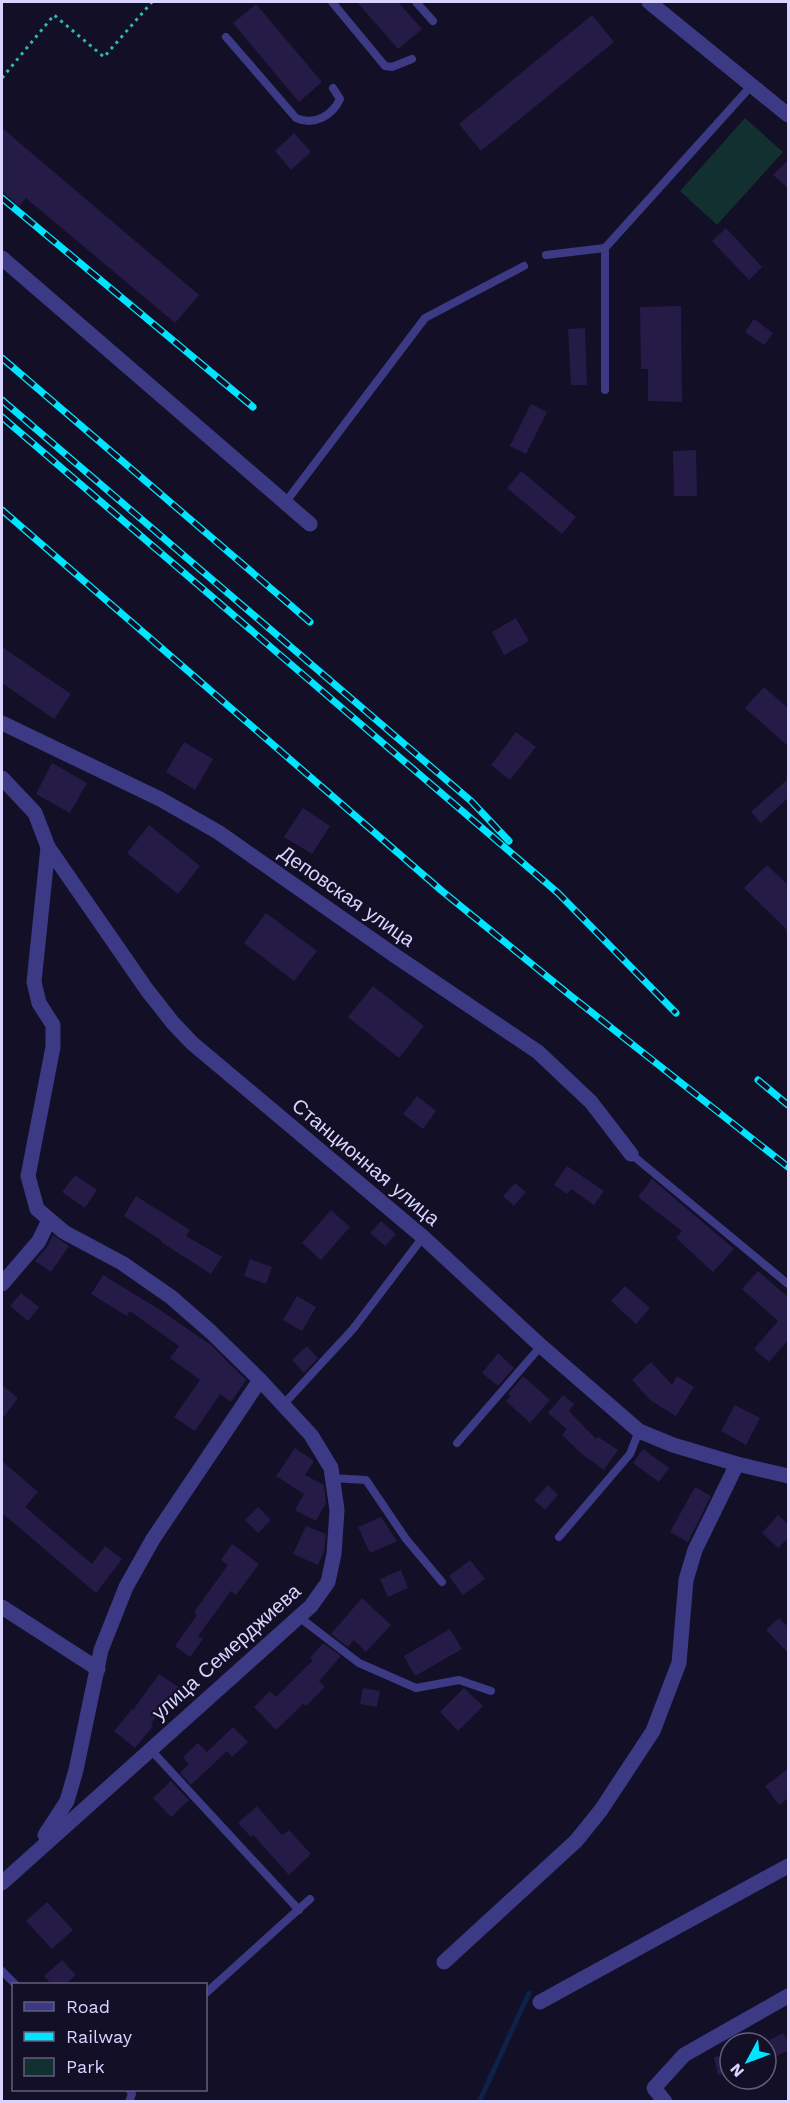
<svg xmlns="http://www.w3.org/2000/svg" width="790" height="2103" font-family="'Work Sans',sans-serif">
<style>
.green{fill:#12302f}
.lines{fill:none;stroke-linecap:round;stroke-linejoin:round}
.stream{stroke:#0c2248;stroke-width:5}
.building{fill:#241b47}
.path{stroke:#2fb8b0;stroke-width:3;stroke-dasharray:3 4.5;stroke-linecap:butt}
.lane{stroke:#3d3a85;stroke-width:8}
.street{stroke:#3d3a85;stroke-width:15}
.rail-casing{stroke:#00e5ff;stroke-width:7}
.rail{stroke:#130f26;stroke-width:4.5;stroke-dasharray:14;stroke-linecap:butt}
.labels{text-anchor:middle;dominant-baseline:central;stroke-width:4.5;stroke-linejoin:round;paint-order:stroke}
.street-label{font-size:20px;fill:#d9d4ff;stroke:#130f26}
</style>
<rect width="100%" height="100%" fill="#130f26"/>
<path class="green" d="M745,118L783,152L717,225L680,191Z"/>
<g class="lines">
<path class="stream" d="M479,2102L529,1993"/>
</g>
<g class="building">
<path d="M357,2H398L422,29L398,49Z"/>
<path d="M256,4L322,82L299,102L233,23Z"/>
<path d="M592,15L614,42L481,151L459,124Z"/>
<path d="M2,128L199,295L175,323L26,198L19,206L2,191Z"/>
<path d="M294,133L311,152L291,170L275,151Z"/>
<path d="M789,159V189L773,175Z"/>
<path d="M726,228L762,267L749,280L712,241Z"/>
<path d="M681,306L682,402L648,401V369H641L640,307Z"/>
<path d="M754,319L773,333L764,345L745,332Z"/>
<path d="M585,328L587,385H571L568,329Z"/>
<path d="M531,404L547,412L526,454L510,446Z"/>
<path d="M696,450L697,496H674L673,451Z"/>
<path d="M521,471L576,517L562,534L507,488Z"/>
<path d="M516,618L529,641L504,655L492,632Z"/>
<path d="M2,647L71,694L54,719L2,683Z"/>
<path d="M764,687L789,709V747L745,708Z"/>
<path d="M516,732L536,747L510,780L491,765Z"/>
<path d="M184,742L213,759L195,790L166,772Z"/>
<path d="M52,763L87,783L70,813L36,794Z"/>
<path d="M789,778V797L761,823L751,812Z"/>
<path d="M303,808L330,826L312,854L284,837Z"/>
<path d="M149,825L200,866L178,894L127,853Z"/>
<path d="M767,865L789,886V932L744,888Z"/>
<path d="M266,913L317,951L294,981L244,943Z"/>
<path d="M373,986L424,1026L399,1058L348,1017Z"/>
<path d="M417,1096L436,1111L423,1129L403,1114Z"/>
<path d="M567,1166L604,1191L594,1205L571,1189L567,1194L554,1185Z"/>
<path d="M75,1175L97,1190L85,1208L62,1192Z"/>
<path d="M652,1179L734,1249L713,1272L676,1238L682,1231L638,1197Z"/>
<path d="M515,1183L526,1192L514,1206L503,1196Z"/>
<path d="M136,1196L190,1230L186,1236L222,1257L211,1274L161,1242L162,1241L124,1216Z"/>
<path d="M331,1210L350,1227L321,1260L302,1243Z"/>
<path d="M381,1221L396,1234L385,1246L370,1233Z"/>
<path d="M53,1235L69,1246L51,1272L35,1261L47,1247Z"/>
<path d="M250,1259L272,1267L266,1284L244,1276Z"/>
<path d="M758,1271L789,1298V1339L769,1362L754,1349L778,1321L742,1289Z"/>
<path d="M103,1275L157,1308L211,1345L246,1380L231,1402L220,1394L195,1431L174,1417L200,1380L170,1358L179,1346L130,1311L127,1316L91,1294Z"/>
<path d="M625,1286L650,1308L636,1324L611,1301Z"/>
<path d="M21,1293L39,1307L28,1321L10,1306Z"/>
<path d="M297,1296L316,1307L302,1331L283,1320Z"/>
<path d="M307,1346L318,1358L304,1373L292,1360Z"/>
<path d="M498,1353L514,1368L498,1386L482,1373Z"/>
<path d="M651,1362L672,1385L677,1376L694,1387L676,1416L650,1400L632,1380Z"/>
<path d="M523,1376L550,1400L530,1423L506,1401L511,1396L508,1394Z"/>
<path d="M2,1385L18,1398L2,1419Z"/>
<path d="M563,1395L574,1404L569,1411L596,1439L598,1437L618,1450L604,1470L582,1454L562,1435L567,1429L548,1413Z"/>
<path d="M735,1405L760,1418L746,1445L721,1431Z"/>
<path d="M295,1448L314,1461L305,1475L324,1485L326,1503L316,1521L295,1510L304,1494L276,1476Z"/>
<path d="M643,1449L669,1468L659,1482L633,1463Z"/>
<path d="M2,1461L38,1492L25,1507L92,1564L105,1546L122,1559L96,1593L2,1513Z"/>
<path d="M548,1485L558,1495L545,1510L534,1500Z"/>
<path d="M695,1487L711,1496L688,1542L670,1532Z"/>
<path d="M258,1507L271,1520L258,1533L245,1520Z"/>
<path d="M778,1515L789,1525V1537L778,1548L762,1533Z"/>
<path d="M381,1517L397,1541L370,1553L358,1527Z"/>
<path d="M306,1526L326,1534L324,1552L318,1565L293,1554Z"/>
<path d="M232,1544L259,1564L236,1595L231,1591L198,1636L203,1639L190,1657L175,1646L197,1615L194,1612L228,1565L221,1560Z"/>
<path d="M470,1560L485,1579L463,1595L449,1576Z"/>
<path d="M401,1570L408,1588L388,1597L380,1579Z"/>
<path d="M362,1598L391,1625L366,1652L354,1640L348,1647L331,1634Z"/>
<path d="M779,1618L789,1628V1654L766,1630Z"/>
<path d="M450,1629L462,1649L415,1676L404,1656Z"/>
<path d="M323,1643L341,1656L319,1681L325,1687L306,1706L303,1704L276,1730L254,1707L270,1691L276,1697L313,1660L310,1658Z"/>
<path d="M159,1674L178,1687L151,1724L153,1726L135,1748L114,1731L132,1709L133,1710Z"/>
<path d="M363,1688L380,1691L377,1707L360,1704Z"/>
<path d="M464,1688L483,1706L458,1731L440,1712Z"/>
<path d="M233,1727L248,1742L232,1757L227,1751L191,1785L180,1773L189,1764L183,1757L198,1743L207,1752Z"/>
<path d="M789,1768V1798L779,1805L765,1786Z"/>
<path d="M171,1781L189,1800L171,1817L153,1798Z"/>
<path d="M257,1806L282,1835L289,1830L311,1854L289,1875L253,1835L251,1837L238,1823Z"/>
<path d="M47,1902L73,1930L52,1949L26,1921Z"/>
<path d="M62,1960L76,1975L66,1984H51L44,1976Z"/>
<path d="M783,2033L789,2043V2050L770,2059L766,2051V2043H764Z"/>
<path d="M730,2054V2072L718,2075L714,2057Z"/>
</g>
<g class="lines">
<path class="path" d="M2,78L54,15L104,57L152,2"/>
<g class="lane">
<path d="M332,2L385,66L392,67L412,59"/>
<path d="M416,2L433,21"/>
<path d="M226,37L296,118C314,126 332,116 340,99L333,88"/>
<path d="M605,248V390"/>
<path d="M546,255L605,248L752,85"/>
<path d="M285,503L425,318L524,266"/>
<path d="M631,1154L788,1284"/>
<path d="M282,1406L353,1329L423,1237"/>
<path d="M457,1443L541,1346"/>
<path d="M332,1478L366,1480L406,1539L442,1582"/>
<path d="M559,1537L630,1454L639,1431"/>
<path d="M299,1617L359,1663L416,1688L459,1680L491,1691"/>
<path d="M150,1749L299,1910"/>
<path d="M2,1971L15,1984"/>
<path d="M206,1993L310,1899"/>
<path d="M129,2102L132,2094L130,2090"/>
</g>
<g class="street">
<path d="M649,2L788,115"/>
<path d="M2,258L310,524"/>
<path d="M2,723L160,799L218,832L397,957L538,1052L591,1102L631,1154"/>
<path d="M2,778L35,813L48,847L147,990L173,1023L192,1043L423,1237L541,1346L639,1431L673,1445L737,1464L788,1476"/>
<path d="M2,1284L39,1241L49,1220"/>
<path d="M2,1607L98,1669"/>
<path d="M45,1835L67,1801L76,1770L101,1650L126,1587L153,1539L260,1380"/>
<path d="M2,1883L311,1606L328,1582L334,1554L337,1510L331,1468L311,1435L260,1380L211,1332L171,1297L122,1263L64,1232L37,1209L28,1176L53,1047V1025L39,1003L34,982L48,847"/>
<path d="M444,1962L576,1841L601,1810L653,1731L679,1663L686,1580L695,1550L737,1464"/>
<path d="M540,2002L788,1866"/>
<path d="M665,2102L654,2088L684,2055L788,1996"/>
</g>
<g class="rail-casing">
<g id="rail">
<path d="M2,198L253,407"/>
<path d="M2,358L310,622"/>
<path d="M2,400L471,801L509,841"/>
<path d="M2,417L558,893L676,1013"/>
<path d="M2,510L442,891L571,996L788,1167"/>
<path d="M758,1080L788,1105"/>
</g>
</g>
<use href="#rail" class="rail"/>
</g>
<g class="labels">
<g class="street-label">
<text transform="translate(347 896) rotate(35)">Деповская улица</text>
<text transform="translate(366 1162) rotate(40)">Станционная улица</text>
<text transform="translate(226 1652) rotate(-42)">улица Семерджиева</text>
</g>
</g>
<rect width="790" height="2103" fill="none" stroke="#d9d4ff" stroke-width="6"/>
<rect x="12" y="1983" width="195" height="108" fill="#130f26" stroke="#625e7d" stroke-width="1.5"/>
<rect x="24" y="2002" width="30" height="9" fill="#3d3a85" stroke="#625e7d" stroke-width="1.5"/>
<text x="66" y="2013" font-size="18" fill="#d9d4ff">Road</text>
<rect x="24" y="2032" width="30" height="9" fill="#00e5ff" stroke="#625e7d" stroke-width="1.5"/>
<text x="66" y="2043" font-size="18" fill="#d9d4ff">Railway</text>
<rect x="24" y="2058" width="30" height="18" fill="#12302f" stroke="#625e7d" stroke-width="1.5"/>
<text x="66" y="2073" font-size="18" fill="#d9d4ff">Park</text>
<g transform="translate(748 2061) rotate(229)"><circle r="28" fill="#130f26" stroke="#625e7d" stroke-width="1.5"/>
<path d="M0-4.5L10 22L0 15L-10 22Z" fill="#00e5ff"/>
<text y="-9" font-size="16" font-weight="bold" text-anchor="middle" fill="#d9d4ff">N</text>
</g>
</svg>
